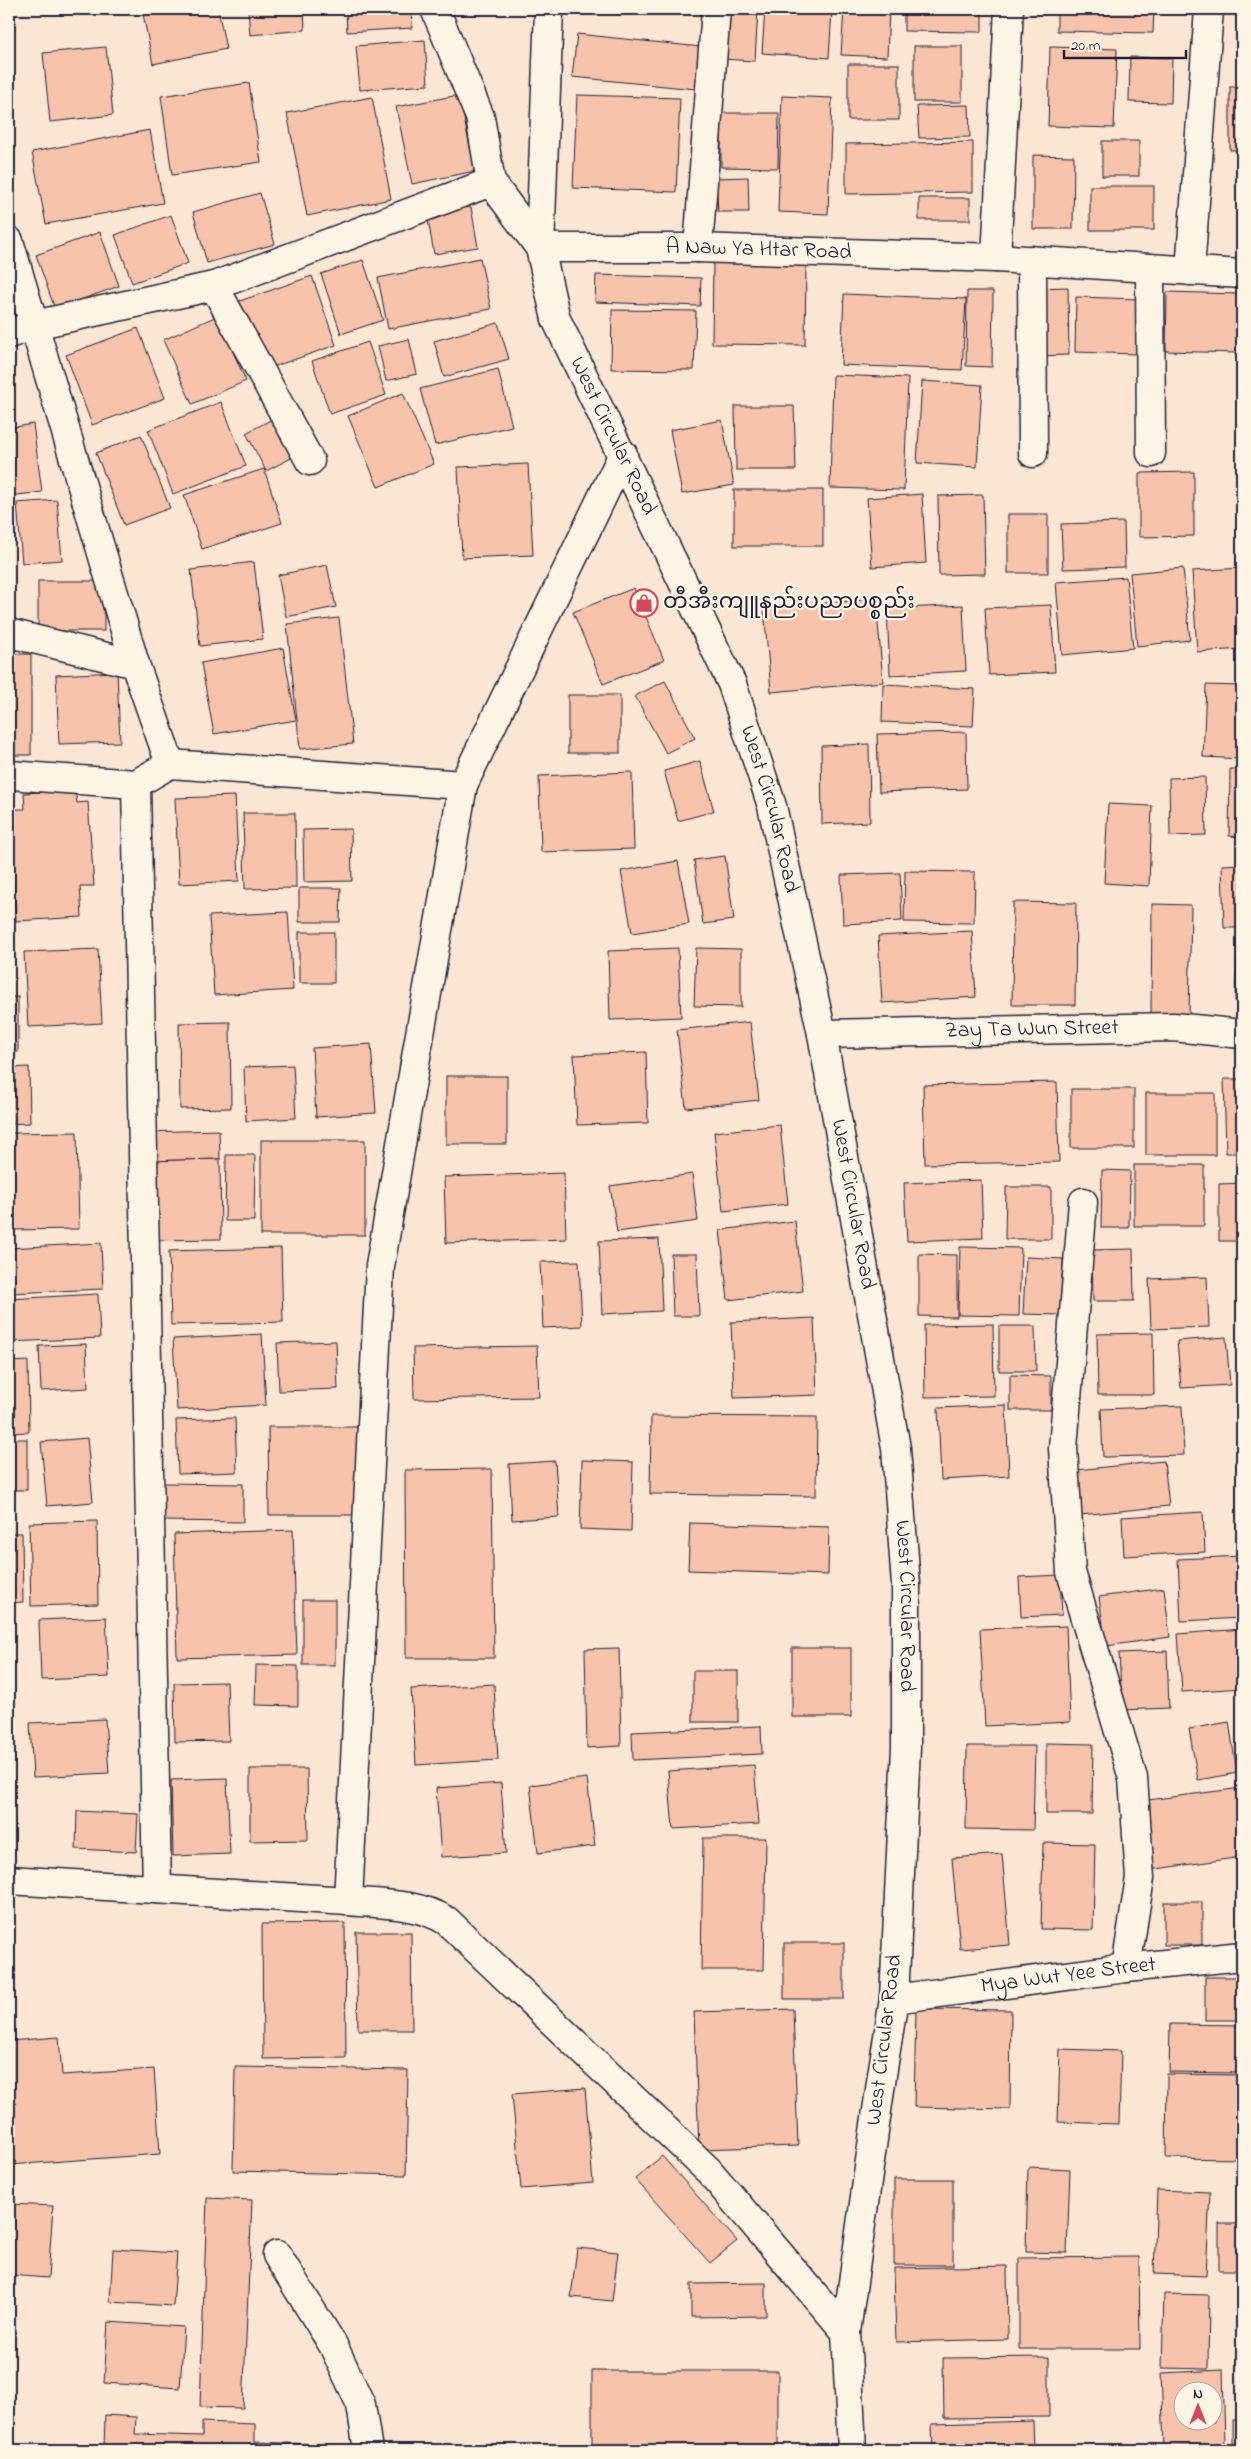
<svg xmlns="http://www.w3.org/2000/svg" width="1251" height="2459" font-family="'Indie Flower','Noto Sans Myanmar',sans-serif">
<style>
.building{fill:#f8c3ab;stroke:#22223b;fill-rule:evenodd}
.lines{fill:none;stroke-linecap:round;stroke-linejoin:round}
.minor-casing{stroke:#22223b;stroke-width:31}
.minor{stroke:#fcf5e5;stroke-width:28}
.labels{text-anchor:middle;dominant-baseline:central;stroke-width:4.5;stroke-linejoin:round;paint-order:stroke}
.street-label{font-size:22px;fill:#22223b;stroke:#fcf5e5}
.poi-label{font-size:22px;fill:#22223b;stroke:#fcf5e5;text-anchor:start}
</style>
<rect width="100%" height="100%" fill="#fbe6d4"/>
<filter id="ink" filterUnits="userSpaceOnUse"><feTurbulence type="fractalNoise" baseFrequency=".02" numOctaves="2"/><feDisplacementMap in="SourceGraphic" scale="10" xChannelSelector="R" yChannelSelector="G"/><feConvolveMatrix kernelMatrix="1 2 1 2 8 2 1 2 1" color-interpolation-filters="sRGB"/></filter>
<g filter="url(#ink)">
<g class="building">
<path d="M20,9H108V11L20,10Z"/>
<path d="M142,9H218L226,49L153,64Z"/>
<path d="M248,9H304L305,30L250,35Z"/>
<path d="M346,9H411L412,28L347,32Z"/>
<path d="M724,9H758L755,61L721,59Z"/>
<path d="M765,9H832L829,58L762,53Z"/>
<path d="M844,9H889L887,57L841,55Z"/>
<path d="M904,9H982V32L904,31Z"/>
<path d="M1057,9H1154L1153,33L1057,31Z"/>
<path d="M1242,9V60H1240Z"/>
<path d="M577,34L701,47L696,89L572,77Z"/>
<path d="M425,40L428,85L360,90L356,46Z"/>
<rect x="914" y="46" width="48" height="56"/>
<path d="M106,47L113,115L50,122L43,53Z"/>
<path d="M1050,47L1117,49L1114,128L1048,126Z"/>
<path d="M1130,57L1172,58L1171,103L1129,102Z"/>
<rect x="848" y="64" width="51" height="56"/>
<path d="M249,83L261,162L172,175L161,96Z"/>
<rect x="1230" y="87" width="12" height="63"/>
<path d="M459,95L475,171L412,184L396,107Z"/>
<path d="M577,95L680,98L676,192L573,188Z"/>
<path d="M782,96L832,98L828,214L778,212Z"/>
<path d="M372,97L391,199L307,216L287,113Z"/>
<path d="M969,105L970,137L919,138L917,106Z"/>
<path d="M721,113H779L778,168L721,167Z"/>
<path d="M150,130L163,203L46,224L32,152Z"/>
<rect x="1102" y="141" width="37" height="35"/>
<path d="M973,142V192L846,194V144Z"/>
<path d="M1033,155L1074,156L1073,229H1033Z"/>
<path d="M748,177L749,212H718L716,178Z"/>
<rect x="1090" y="186" width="64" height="44"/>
<path d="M260,193L275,244L207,263L193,212Z"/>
<rect x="919" y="198" width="51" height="22"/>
<path d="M471,207L478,247L434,254L427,214Z"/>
<path d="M171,215L188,263L132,283L115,235Z"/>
<path d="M100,232L119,286L55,309L36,255Z"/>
<path d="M480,258L491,309L388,329L378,278Z"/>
<path d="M363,260L383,320L341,334L321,274Z"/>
<path d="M713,262L806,263L805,345L712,344Z"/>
<path d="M596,275L701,278L700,306L595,302Z"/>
<path d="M312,276L336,345L261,371L237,302Z"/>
<path d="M1068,287L1069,355L1035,356V288Z"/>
<path d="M967,291H993L992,367L966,366Z"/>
<path d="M1167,292L1239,294L1237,353L1166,351Z"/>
<path d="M844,294L966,299L962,370L841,365Z"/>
<path d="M1076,297L1139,299L1137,354L1075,352Z"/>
<path d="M612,310L696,311L694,370L611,369Z"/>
<path d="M217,316L246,381L192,404L163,340Z"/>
<path d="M498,323L509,359L444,377L434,341Z"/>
<path d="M138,328L165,398L92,425L66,355Z"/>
<path d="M409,339L417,374L386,381L378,346Z"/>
<path d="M368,342L386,395L330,414L312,361Z"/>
<path d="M498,369L512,426L435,445L420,389Z"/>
<path d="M833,375L908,378L904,490L830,488Z"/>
<path d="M922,381L982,385L977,467L917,463Z"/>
<path d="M403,393L434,464L378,487L348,416Z"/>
<path d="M221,402L246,466L173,494L148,430Z"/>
<path d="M735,406H794L796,470H736Z"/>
<path d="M280,415L301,453L266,471L246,433Z"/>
<path d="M722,420L734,485L682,494L670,430Z"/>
<path d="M33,424L42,492L9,496V428Z"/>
<path d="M141,435L170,508L124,525L96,453Z"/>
<path d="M528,464L533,555L462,558L458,467Z"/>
<path d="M264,469L282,523L202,549L184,495Z"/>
<path d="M1194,472V536L1139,537V473Z"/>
<rect x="734" y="490" width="89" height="56"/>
<path d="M922,494L926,563L872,567L867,498Z"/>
<path d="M983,495L985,574L939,575L938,496Z"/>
<path d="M57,500L62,560L22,563L17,503Z"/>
<rect x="1008" y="514" width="40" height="59"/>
<path d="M1124,522L1125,567L1063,569L1061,524Z"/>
<path d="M254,562L263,639L200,646L191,570Z"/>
<path d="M327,565L336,607L286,617L278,575Z"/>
<path d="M1183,568L1190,640L1137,646L1130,573Z"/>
<path d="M1242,568V649L1197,652L1192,571Z"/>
<path d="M1126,577L1133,648L1062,655L1056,582Z"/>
<rect x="38" y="581" width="66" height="50"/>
<path d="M634,588L664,660L603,684L573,612Z"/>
<path d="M876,599L883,682L771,692L764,608Z"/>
<path d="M963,605L966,671L890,675L887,609Z"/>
<path d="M1051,605L1055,672L989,675L985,608Z"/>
<path d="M339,618L353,744L300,749L287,624Z"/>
<path d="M283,648L296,720L214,734L201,663Z"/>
<rect x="9" y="654" width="22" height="101"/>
<path d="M117,672L120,742L59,744L56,675Z"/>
<path d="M665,681L695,738L666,753L635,696Z"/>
<path d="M883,684L975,689L973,726L882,722Z"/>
<path d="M1206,685L1242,686V759L1203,757Z"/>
<rect x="568" y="695" width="52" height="58"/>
<path d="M966,732L967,789L879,792L877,734Z"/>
<path d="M869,744L870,822L822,824L821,746Z"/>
<path d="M700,761L714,811L678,821L664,771Z"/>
<path d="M1230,769H1242V837L1229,836Z"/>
<path d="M632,772L634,849L541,852L539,776Z"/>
<path d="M1205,777L1206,835L1170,836L1169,778Z"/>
<path d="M75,790L77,803L88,802L94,886H80L82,917L16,921L9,809H25L24,793Z"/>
<path d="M235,796L239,881L179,884L175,798Z"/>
<path d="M1108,804L1152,806L1149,886L1104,883Z"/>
<path d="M243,813H295L296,888L245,889Z"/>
<path d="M351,829L352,881L304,882L303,830Z"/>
<path d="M725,856L734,920L703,924L694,860Z"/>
<path d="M678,861L689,924L632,933L621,871Z"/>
<path d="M1242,864V928H1224L1222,865Z"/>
<path d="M905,871L975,872L974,923L904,922Z"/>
<path d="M900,873L902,921L843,924L841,875Z"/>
<path d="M299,888H341L340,922H299Z"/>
<path d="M1013,902L1076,903L1075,1005H1012Z"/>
<path d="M1152,904L1191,905L1189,1016L1151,1015Z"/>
<path d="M288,912L293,990L214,995L209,916Z"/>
<path d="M972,931L976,997L882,1003L878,936Z"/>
<rect x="299" y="932" width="35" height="51"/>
<path d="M1238,936H1242V1002L1235,1001Z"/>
<path d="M678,948L681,1017L610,1020L608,951Z"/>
<path d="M696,948L741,949V1007L694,1006Z"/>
<path d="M98,949L102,1023L28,1027L24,952Z"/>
<rect x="9" y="997" width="9" height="55"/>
<path d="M230,1022L231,1108L180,1109L179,1023Z"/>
<path d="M750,1022L759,1100L686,1108L677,1030Z"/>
<path d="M371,1044L376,1113L316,1117L312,1048Z"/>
<path d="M646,1052L648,1123L577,1125L574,1055Z"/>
<path d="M293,1065L296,1118L246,1121L244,1067Z"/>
<path d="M29,1067L30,1123L9,1124V1068Z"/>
<rect x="446" y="1076" width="61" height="68"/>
<path d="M1224,1079H1242V1153H1226Z"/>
<path d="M1057,1082L1059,1162L925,1164L923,1085Z"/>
<rect x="1071" y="1089" width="63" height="59"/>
<rect x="1146" y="1093" width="69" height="62"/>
<path d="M780,1125L788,1204L723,1211L714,1132Z"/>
<path d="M219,1130L220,1159L146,1161L145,1132Z"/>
<path d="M77,1132L79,1229L9,1230V1133Z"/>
<rect x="261" y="1140" width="104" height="95"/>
<path d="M226,1155H255L254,1221H225Z"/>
<path d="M220,1159L221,1239L147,1240L146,1161Z"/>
<rect x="1134" y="1165" width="70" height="61"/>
<path d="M1102,1170L1130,1171L1129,1228H1101Z"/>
<path d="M564,1173L566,1239L446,1243L444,1177Z"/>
<path d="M692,1174L698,1221L617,1232L610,1186Z"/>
<path d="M981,1180L983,1238L907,1241L904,1183Z"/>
<path d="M1242,1183V1241H1219V1184Z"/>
<path d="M1006,1187H1051V1239H1005Z"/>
<path d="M795,1221L803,1291L728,1300L720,1230Z"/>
<path d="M659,1239L662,1311L602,1314L599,1241Z"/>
<path d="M101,1243L103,1289L9,1293V1248Z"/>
<path d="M960,1247L1021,1248L1019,1316L958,1315Z"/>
<path d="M281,1248L283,1322L171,1325L169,1251Z"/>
<path d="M1133,1249L1134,1301H1093L1092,1250Z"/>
<path d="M671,1254H697L699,1316H673Z"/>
<path d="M919,1254L957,1255V1317L919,1316Z"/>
<path d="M1026,1257L1063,1259L1060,1315L1023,1314Z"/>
<path d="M579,1261L582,1326L543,1328L540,1262Z"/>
<path d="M1207,1277L1209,1327L1151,1329L1149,1279Z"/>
<path d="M98,1294L100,1338L9,1342V1299Z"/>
<path d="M814,1318L817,1395L734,1398L731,1322Z"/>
<path d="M993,1324L994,1396L925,1397L924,1325Z"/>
<path d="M999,1326H1035L1036,1371H999Z"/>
<path d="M1153,1333L1154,1395H1098L1097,1334Z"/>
<path d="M262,1334L266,1405L177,1410L173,1339Z"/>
<path d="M1226,1337L1230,1385L1181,1388L1177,1341Z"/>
<path d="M336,1341L338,1389L279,1391L277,1343Z"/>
<path d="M86,1344L88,1388L41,1391L39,1346Z"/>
<path d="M537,1346L539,1397L414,1399L413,1348Z"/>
<path d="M28,1361L29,1432L9,1433V1362Z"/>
<path d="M1010,1375L1051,1376V1410H1010Z"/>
<path d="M1006,1405L1009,1476L941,1480L938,1408Z"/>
<path d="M1182,1406L1184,1455L1103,1457L1101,1409Z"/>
<path d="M651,1416L817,1417L816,1496L650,1494Z"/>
<path d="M235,1418L237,1472L178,1474L176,1420Z"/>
<path d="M268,1427H360L361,1515H269Z"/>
<path d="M87,1438L93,1502L47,1506L41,1442Z"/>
<rect x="9" y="1439" width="18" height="51"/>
<path d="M582,1460L633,1462L631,1531L580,1529Z"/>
<path d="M555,1461L559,1517L512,1520L509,1464Z"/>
<path d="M1164,1461L1169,1506L1080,1515L1076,1470Z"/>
<path d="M492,1469L494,1658H406L405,1470Z"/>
<path d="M161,1483L243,1484V1522L161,1521Z"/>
<path d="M1203,1512L1205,1552L1124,1556L1122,1517Z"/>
<path d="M97,1521L98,1604L31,1606L29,1523Z"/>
<path d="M690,1523L829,1527L828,1575L688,1570Z"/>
<path d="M293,1530L297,1655L177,1658L174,1534Z"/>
<path d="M9,1533H22L23,1602L9,1603Z"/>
<path d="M1242,1556V1618L1181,1621L1178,1559Z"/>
<path d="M1060,1575L1062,1615L1021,1617L1019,1577Z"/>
<path d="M1164,1588L1170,1637L1106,1646L1099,1597Z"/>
<rect x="303" y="1600" width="32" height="65"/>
<path d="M106,1617L109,1677L41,1680L39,1620Z"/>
<path d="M1066,1626L1070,1722L985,1726L980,1629Z"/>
<path d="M1242,1629V1688L1182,1692L1178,1634Z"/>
<path d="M619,1648L621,1746L587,1748L585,1649Z"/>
<rect x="792" y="1648" width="59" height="69"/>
<path d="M1167,1651L1169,1708L1122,1710L1119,1653Z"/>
<path d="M256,1665L298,1666V1706L255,1705Z"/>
<rect x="693" y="1671" width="45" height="51"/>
<path d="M227,1682L229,1741L175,1742L174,1683Z"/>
<path d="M494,1684L498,1760L416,1765L411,1689Z"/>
<path d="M105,1719L109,1773L33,1777L30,1723Z"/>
<path d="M1229,1722L1237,1773L1198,1780L1189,1729Z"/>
<path d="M761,1726L762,1754L633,1760L632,1732Z"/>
<path d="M1046,1743L1093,1744L1092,1814H1046Z"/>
<path d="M967,1746H1035L1033,1830L966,1829Z"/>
<path d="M754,1765L759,1824L673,1829L668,1771Z"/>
<path d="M250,1769H307L308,1840L250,1841Z"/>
<path d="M227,1778L230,1854L173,1856L171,1780Z"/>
<path d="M587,1778L595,1846L538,1853L530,1785Z"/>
<path d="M501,1783L506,1853L441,1857L436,1788Z"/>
<path d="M1242,1788V1857L1149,1870L1140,1801Z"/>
<path d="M77,1811L138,1814L136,1852L76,1849Z"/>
<path d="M703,1838H766L764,1970H701Z"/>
<path d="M1043,1843L1095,1844L1093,1930L1041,1929Z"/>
<path d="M1002,1854L1010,1945L960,1949L952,1858Z"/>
<rect x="1164" y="1902" width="38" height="43"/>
<path d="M345,1923L346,2058L263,2059L262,1924Z"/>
<path d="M356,1932H411L412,2030H358Z"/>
<rect x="784" y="1943" width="60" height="56"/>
<rect x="1205" y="1977" width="37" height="43"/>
<path d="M793,2009L798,2146L699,2149L694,2012Z"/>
<path d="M916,2009L1011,2010L1010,2109L914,2107Z"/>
<path d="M1170,2024L1242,2025V2073L1169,2072Z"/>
<path d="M59,2037L62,2075L154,2069L160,2154L9,2165V2041Z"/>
<path d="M1060,2049L1121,2051L1119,2124L1058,2122Z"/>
<path d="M235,2067L408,2070L406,2175L233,2171Z"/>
<path d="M1167,2074L1242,2075V2159L1166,2158Z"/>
<path d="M585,2088L593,2183L521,2189L512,2094Z"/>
<path d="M662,2156L737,2241L710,2263L635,2179Z"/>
<path d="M1028,2167L1070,2169L1067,2253L1026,2252Z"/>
<rect x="894" y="2179" width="59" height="86"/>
<path d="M1157,2190L1210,2192L1206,2276L1154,2274Z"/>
<path d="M207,2198L252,2200L243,2408L200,2407Z"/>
<path d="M9,2204L53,2206L48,2278L9,2275Z"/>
<rect x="1219" y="2224" width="23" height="46"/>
<path d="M577,2248L618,2252L612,2301L571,2297Z"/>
<path d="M113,2249L177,2253L173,2306L110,2302Z"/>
<path d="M1139,2257L1140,2349H1019V2258Z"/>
<path d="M1007,2266L1008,2339L896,2342L894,2268Z"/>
<path d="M766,2283V2316L691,2317V2284Z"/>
<path d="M1164,2294L1209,2295L1208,2369L1162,2368Z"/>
<path d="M108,2322L184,2327L180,2388L104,2383Z"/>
<path d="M1049,2357V2417L944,2418L943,2358Z"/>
<path d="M1223,2370L1225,2445L1164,2447L1161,2373ZM1184,2392H1214V2422H1184Z"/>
<rect x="592" y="2371" width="186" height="79"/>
<path d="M105,2415L136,2417L135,2434L202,2436V2422L255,2424V2442L337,2445V2450H104Z"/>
<rect x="1233" y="2420" width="9" height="30"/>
<path d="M1033,2421L1034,2450H933L932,2424Z"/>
</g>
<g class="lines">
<g class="minor-casing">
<g id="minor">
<path id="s1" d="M435,9L480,117L491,182L540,248H698L996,258L1242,274"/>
<path id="s2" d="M549,9L540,248L556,319L732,684L772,806L822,1034L896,1448L906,1585V1748L894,1999L882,2075L846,2332L852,2450"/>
<path d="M9,241L135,664L170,764"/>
<path d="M698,248L716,9"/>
<path d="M996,258L1009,9"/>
<path d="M1032,260L1033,453"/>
<path d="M1150,268L1151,453"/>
<path d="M1190,271L1209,9"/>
<path d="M214,286L310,461"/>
<path d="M9,334L34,325L214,286L491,182"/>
<path d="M9,633L135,664"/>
<path d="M9,775L136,784L170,764L463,785"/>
<path d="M136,784L157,1889"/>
<path id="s3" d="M822,1034L1174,1027L1242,1034"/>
<path d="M1083,1202L1063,1448L1071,1572L1133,1778L1140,1878L1126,1968"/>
<path d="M9,1880L348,1901C381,1904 418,1903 447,1921L709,2171L846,2332"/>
<path d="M348,1901L380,1266L463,785L623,454"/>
<path id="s4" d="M894,1999L1126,1968L1242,1956"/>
<path d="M277,2255L333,2345L361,2405L368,2450"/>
</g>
</g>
<use href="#minor" class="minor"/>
</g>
</g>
<defs>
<g id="shop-ring" transform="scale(1.4375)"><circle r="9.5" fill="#fcf5e5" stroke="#d1495b" stroke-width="1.5"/><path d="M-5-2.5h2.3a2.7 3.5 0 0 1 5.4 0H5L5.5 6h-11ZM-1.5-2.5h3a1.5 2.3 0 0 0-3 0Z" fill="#d1495b"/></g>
</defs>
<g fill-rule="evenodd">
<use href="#shop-ring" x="644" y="603"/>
</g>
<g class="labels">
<g class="street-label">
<text stroke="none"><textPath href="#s1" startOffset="484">A Naw Ya Htar Road</textPath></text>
<text stroke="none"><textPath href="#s2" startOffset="442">West Circular Road</textPath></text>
<text stroke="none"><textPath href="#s2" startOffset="848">West Circular Road</textPath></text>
<text stroke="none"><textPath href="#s3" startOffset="210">Zay Ta Wun Street</textPath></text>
<text stroke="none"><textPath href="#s2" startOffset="1252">West Circular Road</textPath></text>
<text stroke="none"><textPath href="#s2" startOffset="1658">West Circular Road</textPath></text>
<text stroke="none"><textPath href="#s4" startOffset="176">Mya Wut Yee Street</textPath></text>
<text transform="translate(885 2040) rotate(-83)">West Circular Road</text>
</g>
<g class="poi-label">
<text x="663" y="603">တီအီးကျူနည်းပညာပစ္စည်း</text>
</g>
</g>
<rect width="1251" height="2459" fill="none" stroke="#fcf5e5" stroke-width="30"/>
<rect x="15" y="15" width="1221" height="2429" fill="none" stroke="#22223b" stroke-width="2" filter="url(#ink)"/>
<g transform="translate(1198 2406)"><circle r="24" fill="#fcf5e5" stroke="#a5a1a1"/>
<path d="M0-4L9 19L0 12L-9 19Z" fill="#d1495b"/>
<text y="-8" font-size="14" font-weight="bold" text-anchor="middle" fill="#22223b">N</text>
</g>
<path d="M1064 50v8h122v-8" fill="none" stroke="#22223b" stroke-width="2.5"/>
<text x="1071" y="50" font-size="15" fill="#22223b" stroke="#fcf5e5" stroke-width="4" paint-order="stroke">20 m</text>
</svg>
